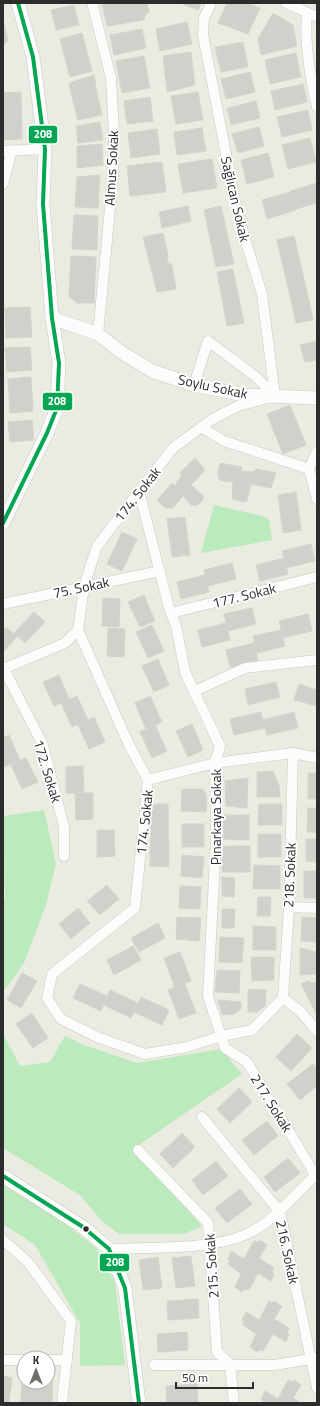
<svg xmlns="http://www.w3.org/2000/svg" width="320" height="1406" font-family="'Titillium Web',sans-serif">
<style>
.green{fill:#bbeabc}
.building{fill:#d0d1ca;stroke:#d5d5cd}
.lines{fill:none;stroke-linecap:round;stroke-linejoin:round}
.minor-casing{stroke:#c8c8c7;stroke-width:11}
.tertiary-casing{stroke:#c8c8c7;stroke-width:14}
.minor{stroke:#fcfcfa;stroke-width:10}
.tertiary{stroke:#fcfcfa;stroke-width:13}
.bus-1-casing{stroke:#fff;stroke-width:7}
.bus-1{stroke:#00a651;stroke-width:4}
.bus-dot{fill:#2c2c2c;stroke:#fff;stroke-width:1.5}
.labels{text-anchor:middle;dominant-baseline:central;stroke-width:3.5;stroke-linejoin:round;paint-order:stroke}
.street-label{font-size:14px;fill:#2c2c2c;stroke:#fff}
.line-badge{stroke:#fff;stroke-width:1.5}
.badge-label{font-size:11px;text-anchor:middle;font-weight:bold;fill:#fff}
</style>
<rect width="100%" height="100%" fill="#eaebe1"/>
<g class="green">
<path d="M214,505L263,516L269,520L272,540L201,553Z"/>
<path d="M44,810L56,864L46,905L24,963L3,992V901H5L3,816Z"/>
<path d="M3,1034L20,1066L50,1062L65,1036L81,1044L137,1063L221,1049L242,1074L133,1149L202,1226L184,1234H119L102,1221L80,1195L3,1148Z"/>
<path d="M3,1185L62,1221L96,1248L115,1282L125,1365L80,1366V1323L35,1245L3,1224Z"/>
</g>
<g class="building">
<path d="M102,3H147L149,12L145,15L144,20L107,26Z"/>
<path d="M180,3H201L198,10Z"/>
<path d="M227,3H247L260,8L248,34L218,23Z"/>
<path d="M74,5L79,25L56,30L51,10Z"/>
<path d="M273,13L293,25L297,46L261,55L258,39Z"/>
<path d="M3,20L8,40L3,46Z"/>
<path d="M187,22L192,44L160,51L156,29Z"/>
<path d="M142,29L146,48L114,55L110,35Z"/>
<path d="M82,33L92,71L70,77L60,39Z"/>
<path d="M243,42L248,67L221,72L215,47Z"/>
<path d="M191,52L195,85L167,92L163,56Z"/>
<path d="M296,53L301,77L270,84L265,60Z"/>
<path d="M144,56L150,88L122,93L116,61Z"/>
<path d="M250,72L255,92L226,99L221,79Z"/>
<path d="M94,75L97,93L73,101L69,83Z"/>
<path d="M303,84L307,102L275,110L271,91Z"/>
<path d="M21,92L22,139L3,140V93Z"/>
<path d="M198,92L203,120L176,124L171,96Z"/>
<path d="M97,93L102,115L78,120L73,101Z"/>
<path d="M150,97L153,121L127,124L124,101Z"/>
<path d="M256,101L260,118L231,125L227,108Z"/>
<path d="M308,110L312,130L282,137L277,117Z"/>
<path d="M100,122L103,140L78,143L76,126Z"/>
<path d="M259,127L264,146L238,153L232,134Z"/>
<path d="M202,128L206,151L177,155L174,132Z"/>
<path d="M157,129L160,154L131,158L128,133Z"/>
<path d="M310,138L316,162L288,169L282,145Z"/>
<path d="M102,144L103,165L77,168V146Z"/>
<path d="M268,153L274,177L247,184L241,160Z"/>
<path d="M212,159L217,188L183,193L178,164Z"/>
<path d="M162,162L166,192L130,196L127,166Z"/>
<path d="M100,175L98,208L75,207L77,177Z"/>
<path d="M317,183V203L296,209L290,191Z"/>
<path d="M290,192L296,210L267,219L262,200Z"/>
<path d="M188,206L191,221L162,228L159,212Z"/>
<path d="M221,206L234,264L216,267L204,210Z"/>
<path d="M74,215L98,216L97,250L72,249Z"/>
<path d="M163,233L168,255L167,262L172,265L176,289L157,292L143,237Z"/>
<path d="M294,236L307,292L290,296L277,240Z"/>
<path d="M71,256L96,257L94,303H77L69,296Z"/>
<path d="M233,269L244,323L227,326L217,272Z"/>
<path d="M307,292L313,320L296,323L290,296Z"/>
<path d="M30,307L32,337L6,338L5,308Z"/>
<path d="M317,341V360L305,362L300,345Z"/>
<path d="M30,347L32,370L7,372L5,348Z"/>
<path d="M31,377L33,411L10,413L8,379Z"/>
<path d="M290,405L306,445L283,454L267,414Z"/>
<path d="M32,420L34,440L10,442L8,422Z"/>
<path d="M195,458L205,470L191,485L204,497L202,501L198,505H191L183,496L173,508H165L157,500L172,483L175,486L178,480L182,476L180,473Z"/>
<path d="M220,463L242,467L241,471L254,472L256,469L276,473L271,488L251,484L247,501L243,502L232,499L233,482L222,481L219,479L218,474Z"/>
<path d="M296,492L301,530L283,533L278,495Z"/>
<path d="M185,517L190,555L172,557L167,519Z"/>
<path d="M122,532L137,539L122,571L107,564Z"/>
<path d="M311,544L315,561L286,568L282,551Z"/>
<path d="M284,558L288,574L260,581L256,565Z"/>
<path d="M232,563L236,579L208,586L204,570Z"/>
<path d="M205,575L209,592L181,599L177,582Z"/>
<path d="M144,595L155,621L140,627L128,602Z"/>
<path d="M103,598L120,599L119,627L102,626Z"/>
<path d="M252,608L256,624L228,631L224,614Z"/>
<path d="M34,612L45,622L25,643L14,633Z"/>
<path d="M308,614L312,631L283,638L279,621Z"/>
<path d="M226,623L230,640L202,647L198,630Z"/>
<path d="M152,625L164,651L148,658L136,632Z"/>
<path d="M6,627L17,637L3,652V630Z"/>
<path d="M108,628L125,629L124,657L107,656Z"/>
<path d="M281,630L285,646L257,653L253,636Z"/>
<path d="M254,643L258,660L230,667L226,650Z"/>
<path d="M158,659L169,685L154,692L142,666Z"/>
<path d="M59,675L69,699L54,706L43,682Z"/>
<path d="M276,682L280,697L248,705L245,689Z"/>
<path d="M299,684L317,690V706L294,700Z"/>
<path d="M77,696L88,720L72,727L61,703Z"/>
<path d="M150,696L162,722L146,729L135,703Z"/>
<path d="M261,712L265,728L234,735L230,719Z"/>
<path d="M294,712L298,728L267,735L263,720Z"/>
<path d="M94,717L105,742L89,749L78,725Z"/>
<path d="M192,724L203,750L188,757L176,731Z"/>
<path d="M155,725L167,751L152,758L140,732Z"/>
<path d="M9,735L20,760L4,767L3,738Z"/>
<path d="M26,758L38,782L22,789L11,765Z"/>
<path d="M83,766L84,793H66V767Z"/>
<path d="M273,771L279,785L280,797H257V772Z"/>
<rect x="308" y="773" width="9" height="26"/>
<path d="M248,778L247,808L226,806L225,781Z"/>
<path d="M182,789H203L207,797L206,812L181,811Z"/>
<path d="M75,793H93V819L76,820Z"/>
<path d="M151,804H168L169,867L150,866Z"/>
<path d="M259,804H282V825H258Z"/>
<path d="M308,808H317V832H307Z"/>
<path d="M224,815H249V840L223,839Z"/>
<rect x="182" y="824" width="22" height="23"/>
<path d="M97,830H114L115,856L97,857Z"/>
<rect x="258" y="834" width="23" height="23"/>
<path d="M306,839H317V862L306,861Z"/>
<rect x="222" y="846" width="28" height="26"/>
<path d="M182,855L204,857L202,878L181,876Z"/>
<path d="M254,865L280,866V889H253Z"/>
<rect x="304" y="871" width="13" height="27"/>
<path d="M222,877L235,878L234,897L222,896Z"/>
<path d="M107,885L119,899L100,915L87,901Z"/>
<path d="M180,886L201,887L200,909L179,908Z"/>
<path d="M258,897H271L270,916H257Z"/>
<path d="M78,908L90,923L71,939L59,924Z"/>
<path d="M222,909H235L234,928H222Z"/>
<path d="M177,917L201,918L199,941L176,939Z"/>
<path d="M302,917L317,918V942L301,941Z"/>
<path d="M158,923L165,938L139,952L131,938Z"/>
<path d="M253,926L276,927V950H253Z"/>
<path d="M220,937L244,938L242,963L219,962Z"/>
<path d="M133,946L141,960L114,975L107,960Z"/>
<path d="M300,948L317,952V974L300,975Z"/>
<path d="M180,952L191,981L175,988L164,958Z"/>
<path d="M251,957H274V980L252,981Z"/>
<path d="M217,970L240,971L239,993L215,992Z"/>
<path d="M22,973L37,981L21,1008L7,1000Z"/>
<path d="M308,981L312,983L317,982V1015L301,984Z"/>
<path d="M80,984L107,996L101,1011L73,998Z"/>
<path d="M185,984L196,1013L179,1019L168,990Z"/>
<path d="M248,989L266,990L265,1006L257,1012H248Z"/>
<path d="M110,990L138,1003L131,1018L104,1005Z"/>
<path d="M141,997L169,1010L162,1025L134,1012Z"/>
<path d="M218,1000L241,1002V1009L234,1014L222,1015Z"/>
<path d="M32,1013L48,1038L33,1048L16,1024Z"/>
<path d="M297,1034L312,1048L291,1071L276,1057Z"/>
<path d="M313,1064L317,1069V1086L300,1100L287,1084Z"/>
<path d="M239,1088L252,1102L230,1123L217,1109Z"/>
<path d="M267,1121L278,1136L254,1155L242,1140Z"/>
<path d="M182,1133L195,1147L173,1168L160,1154Z"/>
<path d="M288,1158L300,1173L275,1192L264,1177Z"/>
<path d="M216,1161L228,1176L203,1195L192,1180Z"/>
<path d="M240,1189L252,1204L227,1223L215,1208Z"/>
<path d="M260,1240L267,1245L259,1258L274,1268L272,1272L274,1274L271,1281L258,1273L249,1290L244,1289L242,1292L235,1287L241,1274L228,1264L230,1261L228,1259L231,1251L244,1259L254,1241L259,1242Z"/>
<path d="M191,1256L195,1286L176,1288L172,1258Z"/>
<path d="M158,1257L162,1288L143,1290L139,1260Z"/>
<path d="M198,1299L199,1318L168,1320L167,1301Z"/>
<path d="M269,1301L273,1303L274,1301L282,1306L274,1319L289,1328L287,1333L289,1334L286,1342L273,1334L263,1351L259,1350L257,1352L250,1347L256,1334L243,1325L244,1321L242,1320L246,1312L259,1320Z"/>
<path d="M187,1332L188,1350L158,1352L157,1334Z"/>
<path d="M22,1374L24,1375V1382H48V1376H53L52,1403H21Z"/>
<path d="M3,1376L12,1378L9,1403H3Z"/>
<path d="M288,1380L293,1382L294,1380L301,1385L293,1398L301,1403H262L264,1401L261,1399L265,1391L278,1399Z"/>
<path d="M197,1384L198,1403H167L166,1386Z"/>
</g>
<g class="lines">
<g class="minor-casing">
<g id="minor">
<path d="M92,3L111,78L114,133L113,177L98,334"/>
<path d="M211,3L204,18L203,35L238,216L262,294L275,396"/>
<path d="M286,3L317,17"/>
<path d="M307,13C304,44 310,77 317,107"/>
<path d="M3,151L45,149"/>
<path d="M3,184L12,150"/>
<path d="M194,385L208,341L255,376L275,396"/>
<path d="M267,398L238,406L211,420L173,448L97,546L84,587L78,630L129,745L148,780L135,908L52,974L47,998L61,1019L97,1037L145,1054L187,1047L221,1036L252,1030L283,998"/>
<path d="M201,427L224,441L309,469"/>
<path d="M317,451L309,469L317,499"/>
<path d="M139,491L169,608L176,626L185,672L220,746L215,763L216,839L208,996L225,1048L247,1062L317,1178"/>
<path d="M3,604L160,571"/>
<path d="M171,613L317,577"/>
<path d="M3,669L65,643L78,630"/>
<path d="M4,669L43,745L64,827V856"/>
<path d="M195,691L245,668L317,660"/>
<path d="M148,780L215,763L293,753L317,758"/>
<path d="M289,907L317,908"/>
<path d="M283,998L289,907L293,753"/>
<path d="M283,998L300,1011L317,1031"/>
<path d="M202,1117L280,1212L317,1388"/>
<path d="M138,1150L208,1223L217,1352L230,1364L234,1403"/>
<path d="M3,1240L28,1262L71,1321L62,1403"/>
<path d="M109,1249C149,1247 209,1250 245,1235C273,1223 295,1194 317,1174"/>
<path d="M3,1360H24"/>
<path d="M48,1360H67"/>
<path d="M154,1365H275L317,1358"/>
</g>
</g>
<g class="tertiary-casing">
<g id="tertiary">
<path d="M52,318L98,334L121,352L152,371L194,385L245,395L317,398"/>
<path d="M3,523L47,433L57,408L59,363L52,318L43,204L45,149L33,57L18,3"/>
<path d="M3,1176L83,1227L109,1249L125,1288L139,1403"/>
</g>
</g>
<use href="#minor" class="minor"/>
<use href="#tertiary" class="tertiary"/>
<g class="bus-1-casing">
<g id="bus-1">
<path d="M3,523L47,433L57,408L59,363L52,318L43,204L45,149L33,57L18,3"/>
<path d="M3,1176L83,1227L109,1249L125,1288L139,1403"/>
</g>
</g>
<use href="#bus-1" class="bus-1"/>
</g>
<circle class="bus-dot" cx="86" cy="1229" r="3.5"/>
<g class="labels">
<g class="street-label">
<text transform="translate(111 168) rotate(-87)">Almus Sokak</text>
<text transform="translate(236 199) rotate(77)">Sağlıcan Sokak</text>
<text transform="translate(213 386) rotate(12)">Soylu Sokak</text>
<text transform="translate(137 494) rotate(-52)">174. Sokak</text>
<text transform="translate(81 587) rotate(-12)">75. Sokak</text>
<text transform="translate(244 595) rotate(-14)">177. Sokak</text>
<text transform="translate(48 771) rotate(73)">172. Sokak</text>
<text transform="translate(215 817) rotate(-90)">Pınarkaya Sokak</text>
<text transform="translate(144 822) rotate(-84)">174. Sokak</text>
<text transform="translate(289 875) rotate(-88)">218. Sokak</text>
<text transform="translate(272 1103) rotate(58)">217. Sokak</text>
<text transform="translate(288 1252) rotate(78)">216. Sokak</text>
<text transform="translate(211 1266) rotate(-94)">215. Sokak</text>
</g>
</g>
<g class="line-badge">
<rect x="28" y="125" width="30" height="19" rx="4" fill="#00a651"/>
<rect x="42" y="392" width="31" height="19" rx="4" fill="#00a651"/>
<rect x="99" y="1253" width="31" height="19" rx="4" fill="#00a651"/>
</g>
<g class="badge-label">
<text x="43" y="138">208</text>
<text x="57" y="405">208</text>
<text x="115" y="1266">208</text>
</g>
<rect width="320" height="1406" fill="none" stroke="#2c2c2c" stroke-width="8"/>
<g transform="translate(36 1370)"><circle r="19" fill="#ffffff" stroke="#ababab"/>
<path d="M0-3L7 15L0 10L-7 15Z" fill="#6e6f6b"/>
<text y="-6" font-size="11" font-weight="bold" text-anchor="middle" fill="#2c2c2c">K</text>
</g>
<path d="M176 1382v6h77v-6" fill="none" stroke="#2c2c2c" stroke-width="2"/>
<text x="182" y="1382" font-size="12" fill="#2c2c2c" stroke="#ffffff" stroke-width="3" paint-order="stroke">50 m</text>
</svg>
